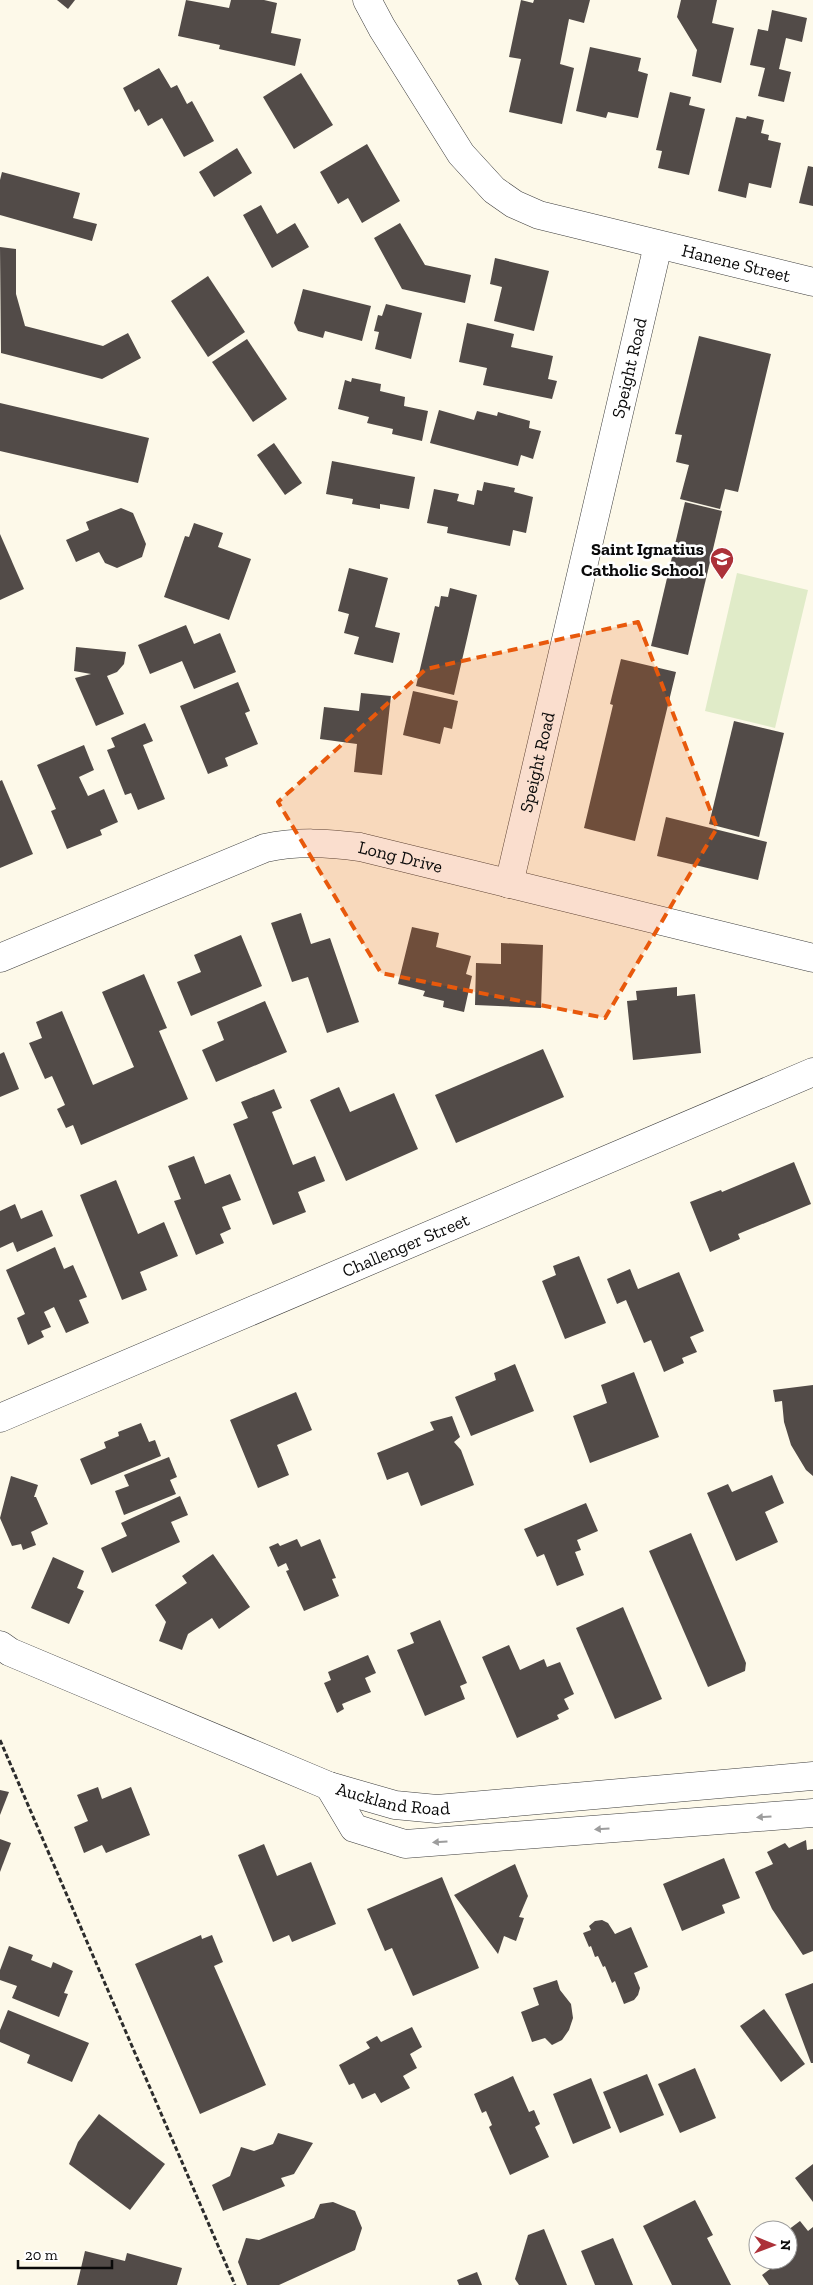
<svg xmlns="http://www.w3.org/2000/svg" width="813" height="2285" font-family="'Zilla Slab',serif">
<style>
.pitch{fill:#e0ebc8}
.building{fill:#524b48}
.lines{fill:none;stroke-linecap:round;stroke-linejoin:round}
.minor-casing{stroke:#3d3d3d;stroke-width:29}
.path{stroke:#2c2c2c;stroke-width:3;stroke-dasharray:5 2.5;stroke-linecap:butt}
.minor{stroke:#fff;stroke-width:28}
.oneway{fill:#9d9d9d}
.marked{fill:#e8590c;fill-opacity:0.2;stroke:#e8590c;stroke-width:4;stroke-dasharray:10 6;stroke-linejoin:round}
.labels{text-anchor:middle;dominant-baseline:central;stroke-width:5;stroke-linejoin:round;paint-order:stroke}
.street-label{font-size:18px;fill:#0a0a0a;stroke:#fff}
.poi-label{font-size:18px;font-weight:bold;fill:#0a0a0a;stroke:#fff;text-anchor:end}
</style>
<rect width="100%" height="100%" fill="#fdf9e9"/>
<path class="pitch" d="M737,573L808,590L775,728L705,711Z"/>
<g class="building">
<path d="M57,0H75L68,9Z"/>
<path d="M186,0L229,8L231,0H264L277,3L271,33L301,39L295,66L219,49L220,45L178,36Z"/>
<path d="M521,0L533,3L534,0H590L584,23L569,19L560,64L574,68L562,124L509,112L521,59L509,57Z"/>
<path d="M681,0H717L712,23L734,28L721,83L692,76L697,50L677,17Z"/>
<path d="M772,10L807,18L802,42L786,38L779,69L791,72L784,102L758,96L765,68L750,65L758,29L768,31Z"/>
<path d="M590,47L641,58L638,71L648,74L638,118L608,112L606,118L576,111Z"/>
<path d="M159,68L171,88L177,85L187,104L192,101L214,141L184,157L162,118L148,126L139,109L135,112L123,88Z"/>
<path d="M301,73L333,125L294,149L263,97Z"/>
<path d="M670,92L691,97L689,105L705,109L689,175L658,168L662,151L656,150Z"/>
<path d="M747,116L764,120L761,133L769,135L768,140L781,143L771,188L749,183L746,198L718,191L736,117L746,119Z"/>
<path d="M367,144L400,201L362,223L348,198L338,204L320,172Z"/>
<path d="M237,148L252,173L214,197L199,172Z"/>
<path d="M808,166L813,167V206L799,203Z"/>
<path d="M2,172L80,193L73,218L97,224L92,241L0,215V180Z"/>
<path d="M261,205L277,234L295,223L309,247L272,268L243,215Z"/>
<path d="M400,223L425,265L471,275L465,303L402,289L374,238Z"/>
<path d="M0,247L16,249V294L25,326L103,346L128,333L141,358L102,379L1,353Z"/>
<path d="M495,258L549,271L534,331L494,321L502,287L490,284Z"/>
<path d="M208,276L245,332L208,357L171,301Z"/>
<path d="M303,289L371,306L362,341L325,331L323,338L298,331L294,323Z"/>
<path d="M386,304L422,313L411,359L375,349L379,332L374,331L378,315L382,316Z"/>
<path d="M467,323L514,334L511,347L553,356L548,379L557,381L552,399L483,385L487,368L459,362Z"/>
<path d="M699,336L771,354L738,492L725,489L720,509L680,499L689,465L676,462L682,435L675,434Z"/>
<path d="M247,339L287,399L253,422L212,362Z"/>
<path d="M352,378L381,384L380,391L405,397L404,406L428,411L422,441L392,434L393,429L367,423L369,417L338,409L345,380L351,382Z"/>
<path d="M0,403L149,438L138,483L0,451Z"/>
<path d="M439,410L474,420L477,411L497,416L498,412L530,421L529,428L541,431L533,459L521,455L518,466L430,443Z"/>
<path d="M274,443L302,483L285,495L257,455Z"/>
<path d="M332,461L415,477L409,509L380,504V509L352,504L353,499L326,494Z"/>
<path d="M484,482L515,488L514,492L533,497L526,533L513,530L510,546L447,533L448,527L427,523L434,489L459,494L457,501L474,505L477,490L482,491Z"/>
<path d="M685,502L722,511L688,655L651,646Z"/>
<path d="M121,508L133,513L146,544L142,557L117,568L105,563L99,552L76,562L66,540L89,530L86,522Z"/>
<path d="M194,523L223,533L218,547L251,559L229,620L164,597L185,536L189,537Z"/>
<path d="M0,534L24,589L0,600Z"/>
<path d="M349,568L388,578L375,627L400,633L393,663L354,654L359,637L344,633L349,614L338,611Z"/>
<path d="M450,588L477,595L454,695L416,686L435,606L439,607L441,596L448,597Z"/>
<path d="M186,625L194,644L220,633L236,672L194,689L182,661L150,674L138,645Z"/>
<path d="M76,647L126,652L124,664L117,672L107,676L124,714L96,726L75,678L91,674L74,671Z"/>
<path d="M621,659L676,672L635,841L584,828L613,705L610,704Z"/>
<path d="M238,682L250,711L245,713L258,744L225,758L228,766L208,774L180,706Z"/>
<path d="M413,691L458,701L452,729L444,727L440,744L403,735Z"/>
<path d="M361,693L391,696L382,775L354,772L357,744L320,739L324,707L359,711Z"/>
<path d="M734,721L784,733L759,837L709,824Z"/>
<path d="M145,723L153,741L143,745L165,799L138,810L131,793L125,795L107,750L115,747L111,738Z"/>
<path d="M84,745L94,770L79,777L88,796L104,789L118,822L100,830L102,835L67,849L51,811L56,809L37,765Z"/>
<path d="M2,780L33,854L0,868V781Z"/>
<path d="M666,817L767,842L758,880L657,856Z"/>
<path d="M301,913L311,944L330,938L359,1022L327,1033L308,977L292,982L271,923Z"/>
<path d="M412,927L439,933L436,947L471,956L466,974L472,976L464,1012L443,1007L444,1001L423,996L425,991L398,984Z"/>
<path d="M241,935L262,986L191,1016L177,982L201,972L194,955Z"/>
<path d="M501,943L543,945L541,1008L475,1005L476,963L501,964Z"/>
<path d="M144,974L167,1028L159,1031L188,1099L81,1145L73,1125L66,1128L57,1109L65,1105L52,1076L45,1079L29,1043L42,1038L36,1022L62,1011L93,1085L134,1067L102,992Z"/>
<path d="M677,987V996L695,994L701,1053L633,1060L627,1001L637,1000L636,991Z"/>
<path d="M265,1001L287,1052L216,1082L202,1050L224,1040L217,1022Z"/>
<path d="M543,1049L564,1097L456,1143L435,1095Z"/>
<path d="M4,1052L19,1089L0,1097V1054Z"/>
<path d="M339,1087L350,1112L394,1093L418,1149L346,1181L310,1100Z"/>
<path d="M274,1089L282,1108L272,1112L293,1165L315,1156L325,1181L298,1192L306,1212L273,1225L233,1124L248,1118L241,1102Z"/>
<path d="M194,1156L205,1184L230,1174L241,1200L222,1207L231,1229L220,1234L224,1243L196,1255L174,1201L181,1199L168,1166Z"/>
<path d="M794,1162L811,1204L738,1234L740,1239L710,1252L690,1202L721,1190L722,1192Z"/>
<path d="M116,1180L138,1234L164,1222L178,1256L140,1272L147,1290L122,1300L80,1195Z"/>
<path d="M15,1204L21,1219L42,1210L53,1236L17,1252L13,1242L0,1248V1211Z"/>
<path d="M55,1247L64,1269L73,1265L87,1297L79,1300L89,1323L66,1333L54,1307L44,1312L51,1327L41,1331L44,1337L28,1345L17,1318L25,1314L6,1270Z"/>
<path d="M579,1256L606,1323L565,1339L542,1281L556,1275L553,1266Z"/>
<path d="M630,1269L638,1289L679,1272L704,1331L690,1337L697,1352L682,1358L684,1363L664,1372L651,1340L644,1343L626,1300L617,1304L607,1279Z"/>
<path d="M515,1364L534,1411L471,1436L455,1397L496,1380L494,1373Z"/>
<path d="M634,1372L659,1437L590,1463L573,1416L607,1403L601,1385Z"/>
<path d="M813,1385V1476L806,1470L791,1445L784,1422L782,1401L775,1402L773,1390Z"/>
<path d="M296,1392L312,1430L277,1445L289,1475L258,1488L230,1420Z"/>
<path d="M452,1416L460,1437L454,1442L461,1450L474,1485L421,1506L408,1472L387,1480L377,1453L434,1430L430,1422Z"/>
<path d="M141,1423L149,1442L155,1440L161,1456L91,1485L80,1459L106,1448L104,1442L119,1436L118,1432Z"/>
<path d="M169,1457L177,1477L170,1480L176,1494L124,1515L115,1491L129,1486L124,1475Z"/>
<path d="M772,1475L784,1503L765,1512L778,1542L736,1561L707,1493L728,1484L732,1492Z"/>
<path d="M11,1476L38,1485L34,1497H36L48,1524L31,1532L36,1545L23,1550L21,1544L12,1546L0,1518Z"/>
<path d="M180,1496L188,1515L171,1522L180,1542L112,1573L101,1548L127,1536L121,1523Z"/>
<path d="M586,1503L598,1531L577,1540L581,1550L575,1552L584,1575L557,1586L544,1554L537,1557L524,1529Z"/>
<path d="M691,1533L746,1663L745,1671L708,1687L649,1551Z"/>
<path d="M297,1539L301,1547L320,1539L336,1578L332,1579L339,1596L304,1611L286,1571L289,1570L286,1563L278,1567L269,1547L278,1543L280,1546Z"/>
<path d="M213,1554L250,1607L219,1629L212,1618L188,1634L182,1650L159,1641L166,1622L155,1605L187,1583L182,1576Z"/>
<path d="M53,1557L84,1571L77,1588L84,1591L69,1624L31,1608Z"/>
<path d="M623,1607L662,1699L615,1719L576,1628Z"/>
<path d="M440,1620L467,1683L460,1686L465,1699L425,1716L397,1650L414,1643L410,1633Z"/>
<path d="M509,1645L520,1670L544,1659L547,1667L560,1662L574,1694L564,1699L569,1709L557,1715L559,1719L517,1738L482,1657Z"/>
<path d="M368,1655L376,1673L365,1678L371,1692L342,1704L344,1709L337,1713L324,1683L331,1680L328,1672Z"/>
<path d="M98,1787L102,1799L131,1787L150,1835L106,1853L102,1845L84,1853L74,1827L88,1821L77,1795Z"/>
<path d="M0,1790L9,1792L0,1815Z"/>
<path d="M0,1839L11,1843L0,1872Z"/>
<path d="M806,1840L807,1850L813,1849V1951L803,1955L772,1909L755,1872L773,1864L767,1852L785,1843L789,1848Z"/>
<path d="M264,1844L277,1876L311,1862L336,1924L292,1942L289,1935L273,1942L238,1855Z"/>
<path d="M724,1858L740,1898L722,1905L725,1913L682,1931L663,1884Z"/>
<path d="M515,1864L528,1896L519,1917L524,1918L516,1941L504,1936L498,1954L454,1895Z"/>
<path d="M442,1877L479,1968L413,1996L392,1948L385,1951L367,1909Z"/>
<path d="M602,1920L608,1923L615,1934L631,1927L648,1967L634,1973L640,1988L638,1995L634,2000L624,2004L615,1981L612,1983L605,1966L603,1967L598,1956L595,1957L591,1946L589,1947L583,1933L591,1930L589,1926L595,1921Z"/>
<path d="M201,1935L202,1939L212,1935L223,1962L214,1966L266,2085L200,2114L135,1964Z"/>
<path d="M9,1946L33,1955L31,1960L51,1968L53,1962L73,1971L64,1993L68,1994L59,2017L12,1998L17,1986L0,1980V1970Z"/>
<path d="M557,1980L560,1990L571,2004L573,2018L569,2030L562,2040L552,2045L545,2038L532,2042L521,2012L539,2005L533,1988Z"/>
<path d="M813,1983V2063H811L785,1994Z"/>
<path d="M764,2009L805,2064L781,2082L740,2026Z"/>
<path d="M8,2010L89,2043L72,2082L27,2063L30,2055L0,2042V2030Z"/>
<path d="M412,2027L422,2047L410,2054L417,2068L403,2076L410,2088L381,2103L375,2093L362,2099L354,2083L349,2085L339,2065L370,2048L366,2042L377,2036L381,2042Z"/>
<path d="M695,2068L716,2118L680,2133L658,2084Z"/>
<path d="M647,2074L664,2115L620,2133L603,2092Z"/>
<path d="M513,2076L529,2112L534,2110L540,2124L535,2127L549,2157L510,2175L489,2127L492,2125L486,2111L482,2113L474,2094Z"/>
<path d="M591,2078L611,2128L573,2144L553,2094Z"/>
<path d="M99,2114L165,2164L130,2210L69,2164L78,2142Z"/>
<path d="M278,2133L313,2143L294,2174L281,2178L285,2186L223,2211L212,2185L230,2176L241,2147L254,2151L273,2144Z"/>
<path d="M813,2164V2202L795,2178Z"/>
<path d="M695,2200L713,2235L707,2238L731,2285H672L643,2226Z"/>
<path d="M333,2202L355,2211L362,2228L355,2250L279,2285H247L238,2262L246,2238L259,2240L314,2218L320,2204Z"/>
<path d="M800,2221L808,2231L813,2227V2285H769L762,2275L782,2260H788V2256L797,2249L788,2236V2230Z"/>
<path d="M544,2229L567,2285H519L515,2279L528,2235Z"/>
<path d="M613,2238L633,2285H595L581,2251Z"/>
<path d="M85,2251L125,2261L127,2253L182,2268L177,2285H77Z"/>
<path d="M477,2272L482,2285H459L457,2280Z"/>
</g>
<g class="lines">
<g class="minor-casing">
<g id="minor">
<path id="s1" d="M367,0L382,28L461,154L494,190L514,204L539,215L813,282"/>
<path id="s2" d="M509,884L658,245"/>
<path id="s3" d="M0,958L265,848C298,841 328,843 360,847L813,958"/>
<path id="s4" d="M0,1418L813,1072"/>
<path id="s5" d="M0,1645L10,1652L329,1786L395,1805L437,1809L813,1776"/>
<path d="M329,1786L354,1828L405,1844L813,1813"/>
</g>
</g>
<path class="path" d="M0,1740L235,2285"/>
<use href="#minor" class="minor"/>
</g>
<defs><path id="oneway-solid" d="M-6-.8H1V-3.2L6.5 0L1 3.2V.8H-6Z" transform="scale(1.25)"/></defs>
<g class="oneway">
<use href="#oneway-solid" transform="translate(764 1817) rotate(176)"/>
<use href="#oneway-solid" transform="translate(602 1829) rotate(176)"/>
<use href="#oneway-solid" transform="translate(440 1842) rotate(176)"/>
</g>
<path class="marked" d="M638,622L717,828L605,1018L381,973L278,802L426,669Z"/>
<defs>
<g id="school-pin" transform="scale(1.25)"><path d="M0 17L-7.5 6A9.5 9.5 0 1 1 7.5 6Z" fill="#ac3139" stroke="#fff"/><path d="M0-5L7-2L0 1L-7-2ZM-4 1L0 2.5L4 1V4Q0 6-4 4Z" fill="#fff"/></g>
</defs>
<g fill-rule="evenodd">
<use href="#school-pin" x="722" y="559"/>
</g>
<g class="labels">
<g class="street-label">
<text stroke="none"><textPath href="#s1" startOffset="484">Hanene Street</textPath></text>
<text stroke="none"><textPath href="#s2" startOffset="530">Speight Road</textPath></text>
<text stroke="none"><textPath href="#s2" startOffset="125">Speight Road</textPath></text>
<text stroke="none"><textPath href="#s3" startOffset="424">Long Drive</textPath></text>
<text stroke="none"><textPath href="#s4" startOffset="441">Challenger Street</textPath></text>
<text stroke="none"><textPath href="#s5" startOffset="424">Auckland Road</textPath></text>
</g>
<g class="poi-label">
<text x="704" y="549">Saint Ignatius<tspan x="704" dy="21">Catholic School</tspan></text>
</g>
</g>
<g transform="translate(773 2245) rotate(91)"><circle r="24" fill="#ffffff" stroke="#9d9d9d"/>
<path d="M0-4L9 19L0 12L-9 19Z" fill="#ac3139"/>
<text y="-8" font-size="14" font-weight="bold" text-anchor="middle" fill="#0a0a0a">N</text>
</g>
<path d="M18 2260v8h94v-8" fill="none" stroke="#0a0a0a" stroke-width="2.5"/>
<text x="25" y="2260" font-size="15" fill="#0a0a0a" stroke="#ffffff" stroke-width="4" paint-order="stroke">20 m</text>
</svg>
